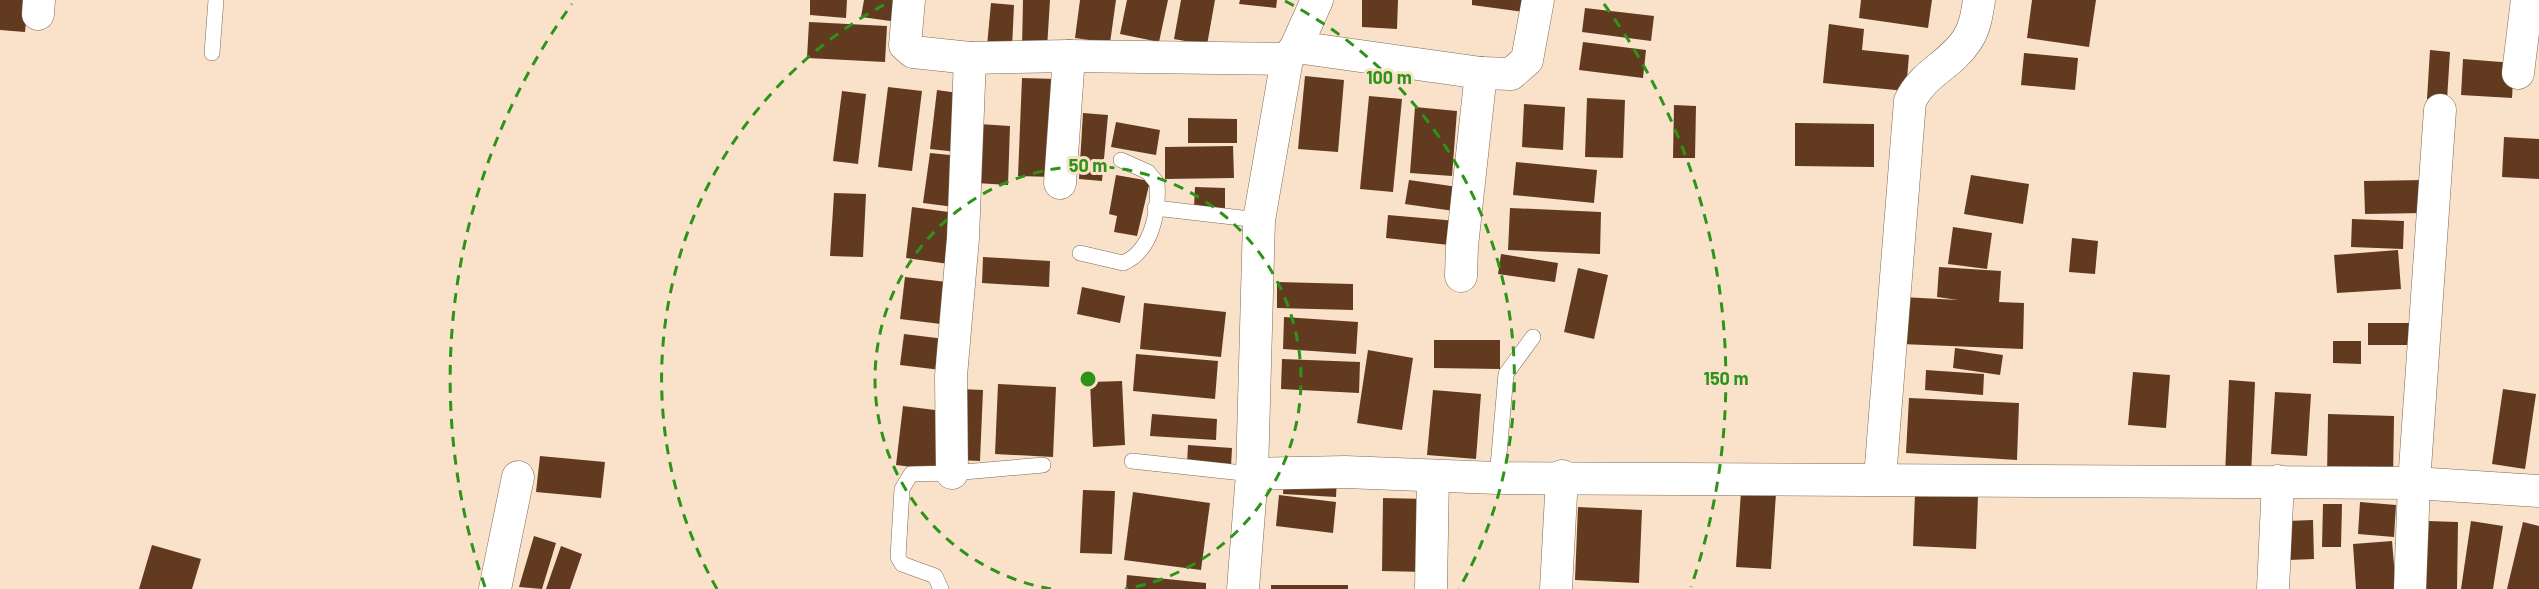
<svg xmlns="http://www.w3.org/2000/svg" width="2539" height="589" font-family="Barlow,sans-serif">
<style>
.building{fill:#623a1f}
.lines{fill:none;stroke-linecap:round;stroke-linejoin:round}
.service-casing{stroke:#7e6953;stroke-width:16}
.minor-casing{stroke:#7e6953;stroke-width:33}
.service{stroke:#fff;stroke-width:15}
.minor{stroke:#fff;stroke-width:32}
.ring{fill:none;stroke:#2d9419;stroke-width:3;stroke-dasharray:10 8}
.centre{fill:#2d9419;stroke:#fae2ca;stroke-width:3}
.ring-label{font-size:18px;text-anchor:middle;font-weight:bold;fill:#2d9419;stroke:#fae2ca;stroke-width:6;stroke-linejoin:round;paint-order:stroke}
</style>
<rect width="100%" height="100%" fill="#fae2ca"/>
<g class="building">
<path d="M0,0H28L25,32L0,30Z"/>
<path d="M810,0H847L846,18L810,15Z"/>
<path d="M864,0H901L898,22L861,17Z"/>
<path d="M1023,0H1050L1047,48L1022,47Z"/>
<path d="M1080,0H1116L1110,43L1075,38Z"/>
<path d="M1127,0H1168L1159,42L1120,34Z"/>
<path d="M1181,0H1215L1207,45L1174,39Z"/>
<path d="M1240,0H1277L1276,8L1239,4Z"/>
<path d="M1362,0H1398L1397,29L1362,27Z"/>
<path d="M1472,0H1525L1524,12L1472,5Z"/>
<path d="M1861,0H1932L1928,28L1859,18Z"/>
<path d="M2032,0H2096L2089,47L2027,38Z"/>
<path d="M991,3L1014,5L1012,48L987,46Z"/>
<path d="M1585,8L1654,16L1651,41L1582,32Z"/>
<path d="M809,22L887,26L885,62L807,58Z"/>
<path d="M1829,24L1864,29L1862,50L1909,55L1906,91L1823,83Z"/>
<path d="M1583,42L1646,50L1643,78L1579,70Z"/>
<path d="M2430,50L2450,52L2447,100L2427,99Z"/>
<path d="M2024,53L2078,58L2075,90L2021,85Z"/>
<path d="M2463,59L2514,63L2512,98L2461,95Z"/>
<path d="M1305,76L1344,80L1338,152L1298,149Z"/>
<path d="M1022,78L1056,79L1053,177L1018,176Z"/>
<path d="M888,87L922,91L912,171L878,167Z"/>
<path d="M937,90L965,94L957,152L930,149Z"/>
<path d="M842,91L866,94L858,164L833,161Z"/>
<path d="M1369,96L1402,99L1393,192L1360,189Z"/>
<path d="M1587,98L1625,100L1623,158L1585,157Z"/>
<path d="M1524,104L1565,107L1563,150L1522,147Z"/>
<path d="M1674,105L1696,106L1695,158H1673Z"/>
<path d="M1415,107L1457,111L1452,176L1410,173Z"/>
<path d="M1083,113L1108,115L1102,181L1079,179Z"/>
<path d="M1188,118L1237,119V143H1188Z"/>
<path d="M1116,122L1160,130L1156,155L1111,147Z"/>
<path d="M1795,123L1874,124V167L1795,166Z"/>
<path d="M979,124L1010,126L1008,185L976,183Z"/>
<path d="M2504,137L2539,139V179L2502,177Z"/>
<path d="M1233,146L1234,178L1165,179V147Z"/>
<path d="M930,153L960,156L954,207L923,203Z"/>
<path d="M1516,162L1597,170L1594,203L1513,195Z"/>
<path d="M1116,175L1150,181L1137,236L1114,232L1117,216L1109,214Z"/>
<path d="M1971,175L2029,184L2023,224L1964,214Z"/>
<path d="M1409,180L1465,188L1461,212L1405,204Z"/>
<path d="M2424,180L2425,213L2365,214L2364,181Z"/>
<path d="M1195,187L1225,188V209L1194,208Z"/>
<path d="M834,193L866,194L863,257L830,256Z"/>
<path d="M912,207L956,213L949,264L906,258Z"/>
<path d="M1510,208L1601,212L1600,254L1508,250Z"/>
<path d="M1388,215L1457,221L1458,246L1386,238Z"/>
<path d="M2352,219L2404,221L2403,249L2351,247Z"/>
<path d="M1953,227L1992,233L1987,269L1948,264Z"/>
<path d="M2072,238L2098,241L2095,274L2069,272Z"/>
<path d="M2398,250L2401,289L2337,293L2334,255Z"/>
<path d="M1501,254L1558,263L1555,282L1498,274Z"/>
<path d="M983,257L1050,261L1049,287L982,283Z"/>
<path d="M1939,267L2001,271L1999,302L2024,303L2023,349L1901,344L1903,297L1958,300L1937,297Z"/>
<path d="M1578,268L1608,275L1594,339L1564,332Z"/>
<path d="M905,277L955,283L949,325L900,319Z"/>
<path d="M1277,282L1353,284V310L1277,308Z"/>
<path d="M1082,287L1125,296L1120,323L1077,314Z"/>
<path d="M1144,303L1226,312L1221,357L1140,349Z"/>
<path d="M1284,317L1358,322L1356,354L1283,349Z"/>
<path d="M2368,323H2413L2412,345H2368Z"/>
<path d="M904,334L953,340L949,371L900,365Z"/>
<path d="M1434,340H1500V369L1434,368Z"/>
<path d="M2333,341H2361V364L2333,363Z"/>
<path d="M1955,348L2003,355L2000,375L1953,368Z"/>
<path d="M1368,350L1413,358L1402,430L1357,423Z"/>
<path d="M1136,354L1218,361L1215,399L1133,391Z"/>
<path d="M1282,359L1360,362L1359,393L1281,389Z"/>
<path d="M1926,370L1984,374L1983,395L1925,390Z"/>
<path d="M2133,372L2170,375L2166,428L2128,425Z"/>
<path d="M2229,380L2255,382L2251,477L2225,476Z"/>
<path d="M1122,381L1125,445L1093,447L1090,382Z"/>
<path d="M998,384L1056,387L1053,457L995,454Z"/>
<path d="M960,389L983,390L980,461L957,460Z"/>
<path d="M2503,389L2536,394L2525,469L2492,464Z"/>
<path d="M1433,390L1481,394L1476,459L1427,455Z"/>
<path d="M2275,392L2311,394L2307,456L2271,454Z"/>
<path d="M1909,398L2019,403L2017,460L1906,453Z"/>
<path d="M903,406L943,411L936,470L896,465Z"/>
<path d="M1152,414L1217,419L1216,440L1150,436Z"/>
<path d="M2328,414L2394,416L2393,480L2327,478Z"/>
<path d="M1188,445L1232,448L1231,466L1187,464Z"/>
<path d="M540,456L605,462L601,498L536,492Z"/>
<path d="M1284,475L1337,478L1336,497L1283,494Z"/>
<path d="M1083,490L1115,491L1112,554L1080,553Z"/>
<path d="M1741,491L1776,493L1771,569L1736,567Z"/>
<path d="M1133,492L1210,503L1201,570L1124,560Z"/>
<path d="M1915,494L1978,496L1976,549L1913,546Z"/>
<path d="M1279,495L1336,502L1333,533L1276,526Z"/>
<path d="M1383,498L1426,499L1425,572L1382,571Z"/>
<path d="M2360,502L2396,505L2394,537L2358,534Z"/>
<path d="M2323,504H2342L2341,547H2322Z"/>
<path d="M1578,507L1642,510L1639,583L1575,580Z"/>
<path d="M2313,520L2314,559L2289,560L2287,521Z"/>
<path d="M2428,521L2458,522L2457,589H2426Z"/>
<path d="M2471,521L2503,526L2493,589H2461Z"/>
<path d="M2523,522L2539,526V589H2507Z"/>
<path d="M534,536L556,543L542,589L519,587Z"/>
<path d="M2392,541L2396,589H2356L2353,544Z"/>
<path d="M152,545L201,559L192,589H139Z"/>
<path d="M561,546L582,554L570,589H546Z"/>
<path d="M1127,575L1206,583V589H1126Z"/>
<rect x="1271" y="585" width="77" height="4"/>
</g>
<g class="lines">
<g class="service-casing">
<g id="service">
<path d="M212,53L216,0"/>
<path d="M1155,208L1259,220"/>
<path d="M1080,253L1123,263C1152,251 1159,212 1157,183L1148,172L1121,160"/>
<path d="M1132,461L1252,474"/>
<path d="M1497,478L1506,374L1533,337"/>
<path d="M941,589L935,576L902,564L898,557L902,489L911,474L952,473L1043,465"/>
</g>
</g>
<g class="minor-casing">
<g id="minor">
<path d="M909,0L905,45L913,52L970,58L1069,56L1287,59"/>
<path d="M38,14L39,0"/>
<path d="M1296,47L1481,73L1511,74L1527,60L1538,0"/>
<path d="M2518,73L2527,0"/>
<path d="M1060,183L1069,56"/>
<path d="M1461,276L1462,246L1481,73"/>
<path d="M952,473L951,376L963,238L970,58"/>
<path d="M1252,474L1345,472L1497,478L2414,483L2539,491"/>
<path d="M1880,478L1910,101C1923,73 1951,65 1967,40C1975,28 1977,14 1979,0"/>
<path d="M495,589L518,477"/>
<path d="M1243,589L1252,474L1259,220L1287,59L1296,47L1317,0"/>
<path d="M1431,589L1433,476"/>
<path d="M1556,589L1562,476"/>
<path d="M2273,589L2278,481"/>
<path d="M2410,589L2414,483L2440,110"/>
</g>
</g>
<use href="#service" class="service"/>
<use href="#minor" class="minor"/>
</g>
<g class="ring">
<path d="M1051 589A213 213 0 1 1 1125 589"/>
<path d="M717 589A426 426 0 0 1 891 1M1285 1A426 426 0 0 1 1459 589"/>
<path d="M485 587A638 638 0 0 1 572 4M1604 4A638 638 0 0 1 1691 587"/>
</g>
<circle cx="1088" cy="379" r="9" class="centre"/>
<g class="ring-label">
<text x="1389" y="84">100 m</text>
<text x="1088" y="172">50 m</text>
<text x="1726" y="385">150 m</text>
</g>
</svg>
